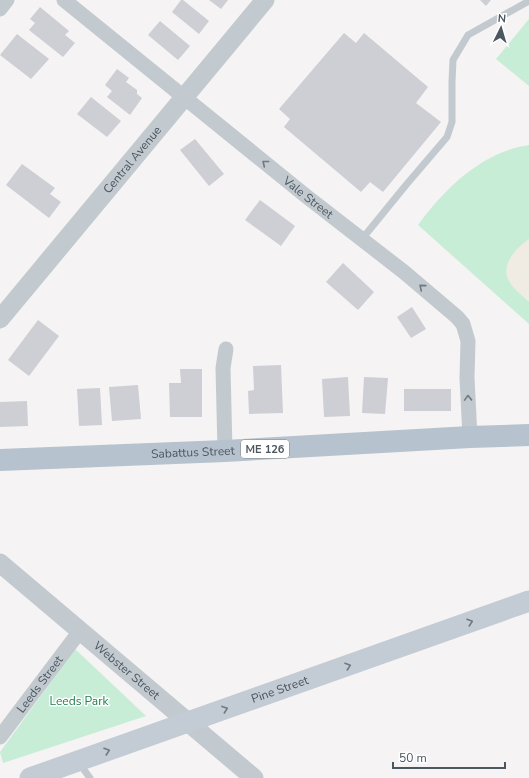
<svg xmlns="http://www.w3.org/2000/svg" width="529" height="778" font-family="'Nunito Sans',sans-serif">
<style>
.green{fill:#c7edd6}
.sand{fill:#f1ece3}
.building{fill:#cdcfd4}
.lines{fill:none;stroke-linecap:round;stroke-linejoin:round}
.service{stroke:#c2cad0;stroke-width:7}
.minor{stroke:#c2cad0;stroke-width:15}
.tertiary{stroke:#c2cad0;stroke-width:19}
.secondary{stroke:#c3cbd4;stroke-width:21}
.primary{stroke:#b6c2ce;stroke-width:22}
.oneway{stroke:#6f7981}
.oneway2{stroke:#707982}
.labels{text-anchor:middle;dominant-baseline:central;stroke-width:3;stroke-linejoin:round;paint-order:stroke}
.shield{fill:#fff;stroke:#82898f;stroke-width:1}
.shield-label{font-size:11px;font-weight:bold;fill:#4c565f}
.street-label{font-size:12px;fill:#4c565f;stroke:#fff}
.park-label{font-size:12px;fill:#217c4f;stroke:#fff}
</style>
<rect width="100%" height="100%" fill="#f5f3f3"/>
<g class="green">
<path d="M529,19V86L496,59Z"/>
<path d="M529,145V324L418,225C445,188 482,152 529,145Z"/>
<path d="M75,649L146,716L3,763L0,752Z"/>
</g>
<path class="sand" d="M529,239V302C523,296 513,289 509,281C500,265 516,248 529,239Z"/>
<g class="building">
<path d="M181,0H183L209,21L199,34L172,12Z"/>
<path d="M209,0H228L221,9Z"/>
<path d="M480,0H491L486,6Z"/>
<path d="M40,7L69,31L65,35L75,43L63,57L29,30L35,23L30,19Z"/>
<path d="M160,21L190,46L178,60L148,35Z"/>
<path d="M344,33L356,43L364,33L428,87L416,103L441,122L383,192L370,182L361,192L284,127L290,119L279,109Z"/>
<path d="M17,34L49,59L31,79L0,55Z"/>
<path d="M117,69L129,78L126,82L137,90V94L142,98L130,115L107,97L112,91L105,85Z"/>
<path d="M91,97L121,121L107,137L77,114Z"/>
<path d="M195,139L224,174L209,186L180,150Z"/>
<path d="M22,164L55,188L50,194L61,202L49,218L6,185Z"/>
<path d="M260,200L295,226L281,246L245,220Z"/>
<path d="M343,263L374,292L358,310L326,282Z"/>
<path d="M412,307L426,329L411,338L397,317Z"/>
<path d="M38,320L59,336L29,376L8,360Z"/>
<path d="M281,365L283,413L249,414L248,391L254,390L253,366Z"/>
<path d="M180,369H202V417H170L169,383H181Z"/>
<path d="M348,377L350,416L324,417L322,379Z"/>
<path d="M364,377L388,378L385,414L362,413Z"/>
<path d="M138,385L141,419L112,421L109,387Z"/>
<path d="M100,388L102,425L79,426L77,389Z"/>
<rect x="404" y="389" width="47" height="22"/>
<path d="M27,401L28,426L0,427V402Z"/>
</g>
<g class="lines">
<g class="service">
<path d="M362,239L406,185L447,137L452,122V82L453,60L468,35L529,1"/>
<path d="M79,763L90,778"/>
</g>
<g class="minor">
<path id="s1" d="M64,0L306,196L404,272L457,317L463,324L468,341L467,378L470,437"/>
<path d="M0,9L7,0"/>
<path d="M225,451L223,368L226,349"/>
<path id="s2" d="M0,737L80,631"/>
</g>
<g class="tertiary">
<path id="s3" d="M0,319L265,0"/>
<path id="s4" d="M0,563L254,778"/>
</g>
<path class="secondary" id="s5" d="M30,778L529,601"/>
<path class="primary" id="s6" d="M0,460L225,451L470,437L529,435"/>
</g>
<defs><path id="oneway-chevron" d="M-2-3.5L2.5 0L-2 3.5" fill="none" stroke-width="1.6" stroke-linecap="round" stroke-linejoin="round"/></defs>
<g class="oneway">
<use href="#oneway-chevron" transform="translate(265 163) rotate(-141)"/>
<use href="#oneway-chevron" transform="translate(422 287) rotate(-140)"/>
<use href="#oneway-chevron" transform="translate(468 398) rotate(-92)"/>
</g>
<g class="oneway2">
<use href="#oneway-chevron" transform="translate(470 622) rotate(-19)"/>
<use href="#oneway-chevron" transform="translate(348 666) rotate(-19)"/>
<use href="#oneway-chevron" transform="translate(225 709) rotate(-20)"/>
<use href="#oneway-chevron" transform="translate(107 751) rotate(-19)"/>
</g>
<g class="labels">
<rect class="shield" x="241" y="440" width="48" height="18" rx="3"/>
<g class="shield-label">
<text x="265" y="449">ME 126</text>
</g>
<g class="street-label">
<text stroke="none"><textPath href="#s3" startOffset="207">Central Avenue</textPath></text>
<text stroke="none"><textPath href="#s1" startOffset="314">Vale Street</textPath></text>
<text stroke="none"><textPath href="#s6" startOffset="193">Sabattus Street</textPath></text>
<text stroke="none"><textPath href="#s4" startOffset="166">Webster Street</textPath></text>
<text stroke="none"><textPath href="#s2" startOffset="66">Leeds Street</textPath></text>
<text stroke="none"><textPath href="#s5" startOffset="265">Pine Street</textPath></text>
</g>
<g class="park-label">
<text x="79" y="701">Leeds Park</text>
</g>
</g>
<g transform="translate(501 28) rotate(5)" stroke="#ffffff" stroke-width="3" paint-order="stroke">
<path d="M0-3L7 15L0 10L-7 15Z" fill="#4c565f"/>
<text y="-6" font-size="11" font-weight="bold" text-anchor="middle" fill="#4c565f">N</text>
</g>
<path d="M393 762v6h112v-6" fill="none" stroke="#4c565f" stroke-width="2"/>
<text x="399" y="762" font-size="12" fill="#4c565f" stroke="#ffffff" stroke-width="3" paint-order="stroke">50 m</text>
</svg>
